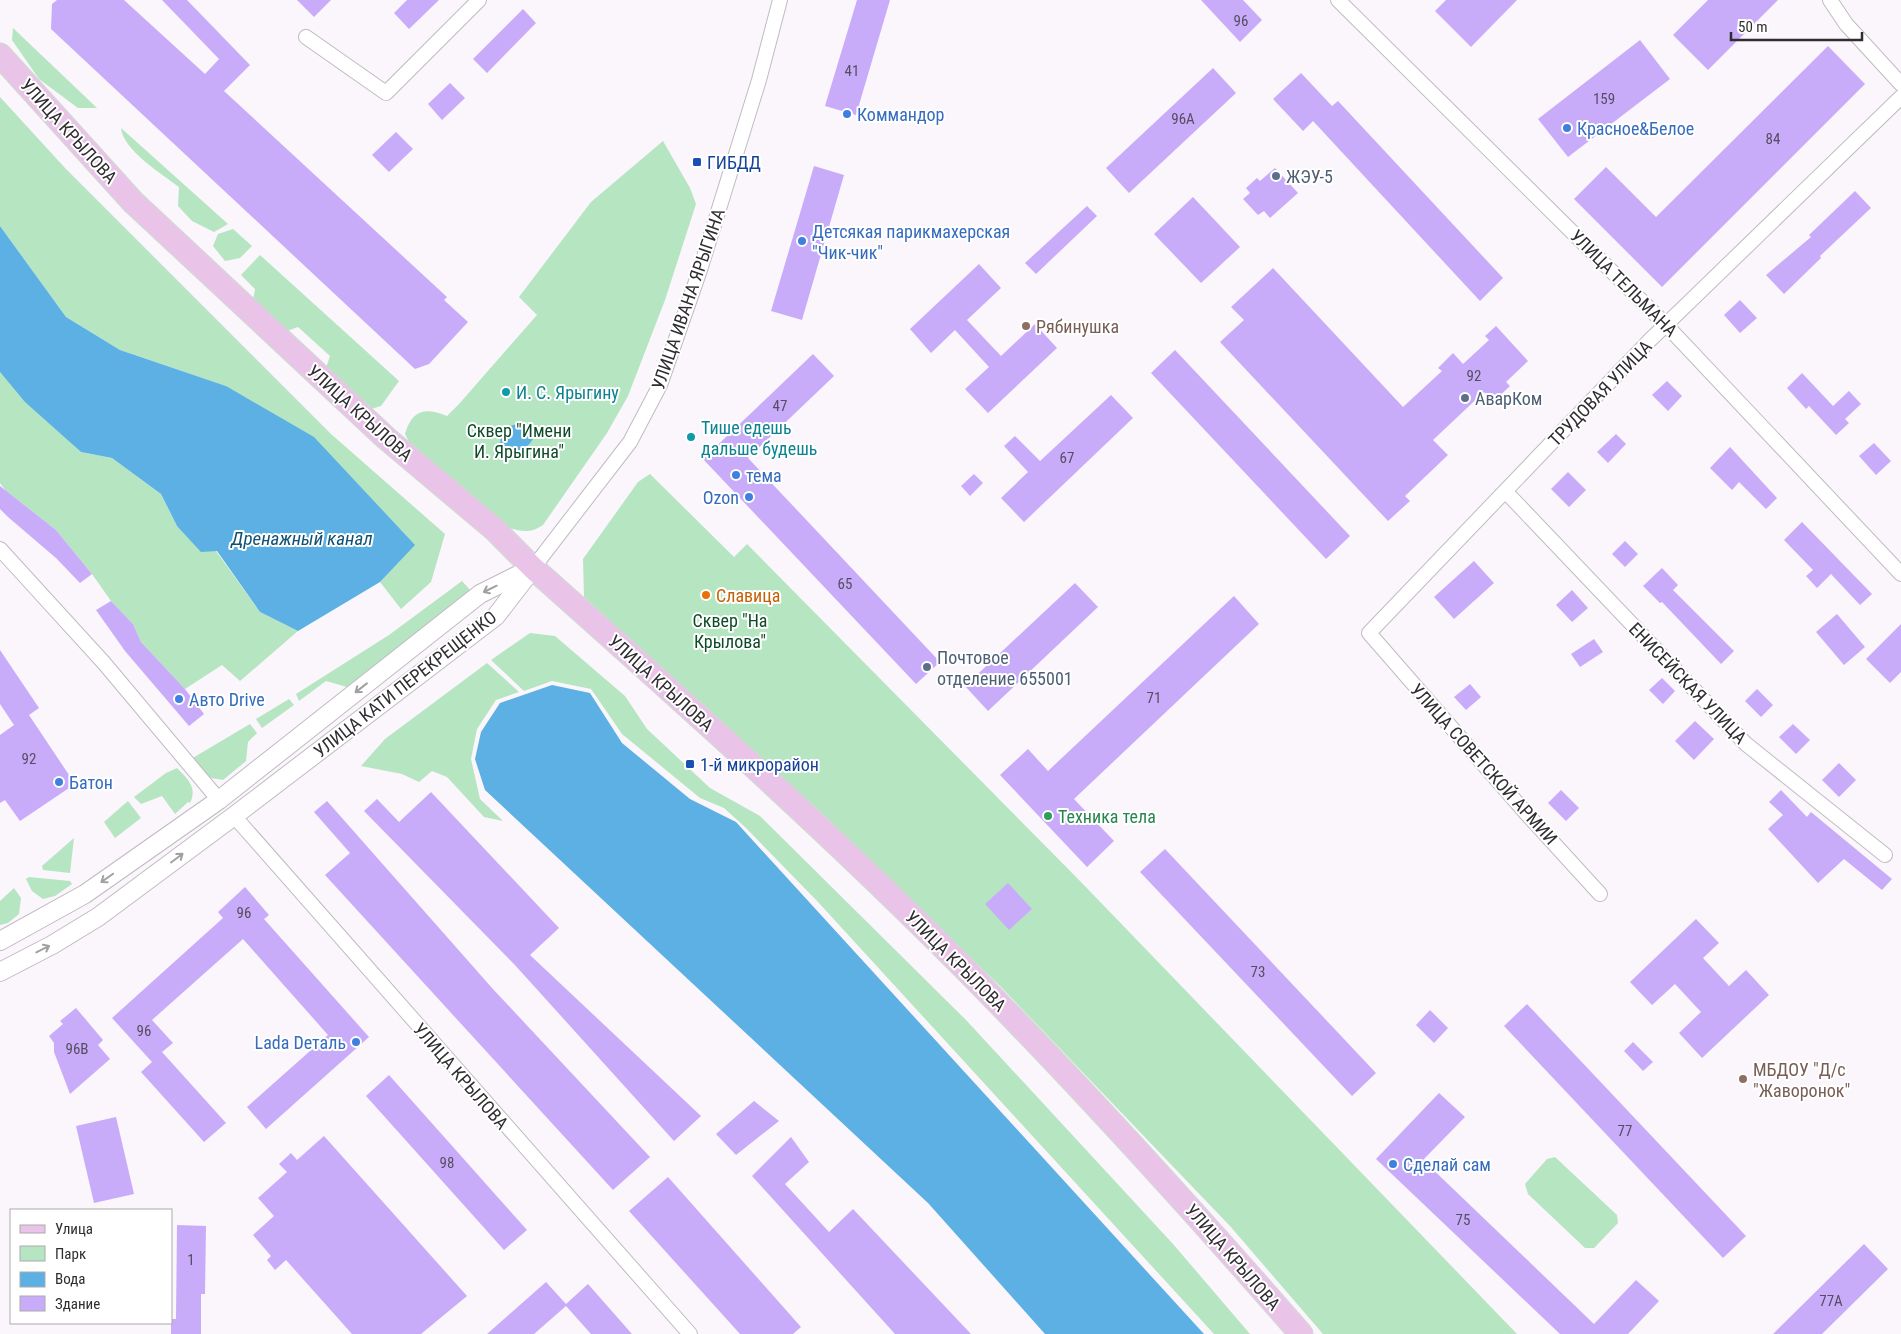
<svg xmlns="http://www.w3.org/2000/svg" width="1901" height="1334" font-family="'Roboto Condensed',sans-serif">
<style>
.green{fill:#b6e5c2}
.water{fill:#5cb0e4}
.building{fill:#c9acf9}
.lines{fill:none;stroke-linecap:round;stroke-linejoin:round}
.minor-casing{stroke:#c0bbc2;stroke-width:16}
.tertiary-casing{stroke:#c0bbc2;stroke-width:20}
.primary-casing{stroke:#d5d5d6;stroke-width:25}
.minor{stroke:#fff;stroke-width:14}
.tertiary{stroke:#fff;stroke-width:18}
.primary{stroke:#e9c4e8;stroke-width:22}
.oneway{stroke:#a1a0a2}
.shop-dot{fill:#3f7fe0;stroke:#fff;stroke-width:2}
.transit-dot{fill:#1a4fb4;stroke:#fff;stroke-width:2}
.service-dot{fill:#5c6f8a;stroke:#fff;stroke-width:2}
.education-dot{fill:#8d6e63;stroke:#fff;stroke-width:2}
.culture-dot{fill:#0f9aa8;stroke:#fff;stroke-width:2}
.food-dot{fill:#e8710a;stroke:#fff;stroke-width:2}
.leisure-dot{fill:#2e9e5b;stroke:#fff;stroke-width:2}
.labels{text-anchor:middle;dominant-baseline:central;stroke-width:4;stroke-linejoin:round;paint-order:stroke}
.number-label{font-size:15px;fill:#564d62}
.shop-label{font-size:18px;fill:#366cbe;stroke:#fff;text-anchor:start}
.street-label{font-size:18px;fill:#2f2d30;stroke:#fff}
.transit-label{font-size:18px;fill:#164399;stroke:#fff;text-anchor:start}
.service-label{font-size:18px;fill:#4e5e75;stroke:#fff;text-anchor:start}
.education-label{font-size:18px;fill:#785e54;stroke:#fff;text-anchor:start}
.culture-label{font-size:18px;fill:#0d838f;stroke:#fff;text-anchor:start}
.park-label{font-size:18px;fill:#0e4a27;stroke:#fff}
.food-label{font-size:18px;fill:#c56008;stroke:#fff;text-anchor:start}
.leisure-label{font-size:18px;fill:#27864d;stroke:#fff;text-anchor:start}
.water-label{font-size:19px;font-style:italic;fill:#105275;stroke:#fff}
</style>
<rect width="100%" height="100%" fill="#fbf5fc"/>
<g class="green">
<path d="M13,28L97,108H78L39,79L12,40Z"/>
<path d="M0,97L65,168L331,434L445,534L431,582L401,609L380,582L414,544L226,386L120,350L66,317L0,226Z"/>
<path d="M121,128L228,224L214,232L192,221L178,206L179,187C162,174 123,150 121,128Z"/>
<path d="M663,141L690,188L696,204L665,300L628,396L607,433L543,525C531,533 524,532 509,528L409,442L405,434C412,410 425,407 447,416L459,404L537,315L519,297L591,202Z"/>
<path d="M233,229L252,246L240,258L225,261L213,246L218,234Z"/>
<path d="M260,255L399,381L381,406L371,409L326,368L330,356L298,327L287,331L253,301L255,289L241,275Z"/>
<path d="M0,372L26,402L81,452L112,458L161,494L177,526L216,551L260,612L298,631L240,681L222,665L185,689L141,642L133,624L111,601L92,574L56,530L5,490L0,483Z"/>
<path d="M650,474L734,557L747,544L1080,881L1517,1334H1323L1230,1226L999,985L810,804L584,597L583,559L638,482Z"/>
<path d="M462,581L471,591L347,687L326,681L299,701L296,694L389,635Z"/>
<path d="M530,633L555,636L625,696L647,729L710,788L760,816L966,1020L1173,1244L1250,1334H1214L818,902L746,828L724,808L700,798L622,734L591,689L552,681L524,691L491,660Z"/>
<path d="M487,663L519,692L496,700L477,729L471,759L480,799L503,821L484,817L447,777L432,771L419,782L402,774L361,766L385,739Z"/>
<path d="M289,699L294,705L262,728L256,719Z"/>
<path d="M250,724L257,733L248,742L246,761L223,780L211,778L191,759Z"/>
<path d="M177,768C187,778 198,788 190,803L188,802L175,814L162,796L141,804L134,797L166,773Z"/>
<path d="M128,801L141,818L115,838L104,822Z"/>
<path d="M74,838L70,873L43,870L42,866Z"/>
<path d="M29,877L70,881L72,884L55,896L43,899L32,891L26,879Z"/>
<path d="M14,888L21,898L19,914L8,923L0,925V901Z"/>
<path d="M1555,1157L1617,1215L1618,1223L1594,1248H1585L1528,1194L1525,1184L1547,1159Z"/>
</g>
<g class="water">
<path d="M0,226L66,317L120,350L226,386L314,437L415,545L380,582L298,631L260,612L217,551L201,552L177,526L161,494L112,458L81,452L25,402L0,372Z"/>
<path d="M521,423L533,439C525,452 512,455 500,445L502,428Z"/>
<path d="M552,685L590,693L622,743L690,799L736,822L1204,1334H1045L928,1203L485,790L475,759L481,732L500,703Z"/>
</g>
<g class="building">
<path d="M57,0H124L205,74L219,59L162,0H187L250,65L224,91L447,297L444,300L468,322L429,364L415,369L51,29L52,4Z"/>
<path d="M297,0H331L314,17Z"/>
<path d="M407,0H439L409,29L394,13Z"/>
<path d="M857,0H890L856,115L825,106Z"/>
<path d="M1201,0H1243L1262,20L1240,42Z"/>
<path d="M1446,0H1517L1471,47L1435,11Z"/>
<path d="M1708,0H1778L1708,70L1673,35Z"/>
<path d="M523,9L536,23L487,73L473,59Z"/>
<path d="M1640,40L1670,79L1568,157L1538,119Z"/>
<path d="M1828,46L1865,84L1662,287L1574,199L1606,167L1656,217Z"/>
<path d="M1213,68L1236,93L1129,193L1106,168Z"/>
<path d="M1301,73L1332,106L1338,101L1503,278L1480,301L1313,121L1303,131L1273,99Z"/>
<path d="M450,83L465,98L442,120L428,104Z"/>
<path d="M396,132L413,149L389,172L372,155Z"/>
<path d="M814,166L844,175L802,320L771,311Z"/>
<path d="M1275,168L1298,193L1270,218L1264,211L1258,215L1243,199L1250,193L1246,188L1257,178L1260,181Z"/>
<path d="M1855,191L1871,208L1820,256L1821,258L1784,294L1766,275L1811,237L1809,235Z"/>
<path d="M1193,197L1240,247L1201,283L1154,234Z"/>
<path d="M1087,206L1097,216L1036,274L1025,263Z"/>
<path d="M979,264L1001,288L967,320L1001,356L1035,324L1057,348L988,413L965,389L989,367L955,330L931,353L910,329Z"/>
<path d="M1273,268L1403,407L1442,371L1438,368L1453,353L1463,364L1489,340L1485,336L1496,326L1528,361L1506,382L1510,386L1493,402L1484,392L1433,440L1448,455L1405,496L1410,501L1388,521L1220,342L1244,320L1231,307Z"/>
<path d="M1740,300L1757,318L1740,333L1724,315Z"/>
<path d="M1175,350L1350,536L1326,559L1151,373Z"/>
<path d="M813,354L834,376L748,458L940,662L916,684L703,459Z"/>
<path d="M1802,373L1833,406L1849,391L1861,404L1845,419L1849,423L1836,435L1809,406L1806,409L1787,388Z"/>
<path d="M1667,381L1682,396L1668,411L1652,395Z"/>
<path d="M1111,395L1133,418L1024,522L1001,498L1028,472L1004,446L1015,436L1040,461Z"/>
<path d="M1616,434L1626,444L1608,463L1597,452Z"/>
<path d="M1874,443L1891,461L1876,475L1859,456Z"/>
<path d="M1730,447L1777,498L1766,509L1739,482L1732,490L1710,468Z"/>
<path d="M1568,472L1586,490L1569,507L1551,489Z"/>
<path d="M974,474L983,483L970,496L961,486Z"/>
<path d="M0,486L56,530L92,574L80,583L56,558L8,517L0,509Z"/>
<path d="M1802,522L1872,594L1860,605L1831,574L1817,588L1806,576L1813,570L1784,540Z"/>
<path d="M1625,541L1638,554L1625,567L1612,554Z"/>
<path d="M1474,561L1494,583L1454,619L1434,597Z"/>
<path d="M1662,568L1678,585L1673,590L1734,651L1721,664L1662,602L1660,603L1643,586Z"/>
<path d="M1075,583L1098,607L988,711L965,686Z"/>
<path d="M1572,590L1588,608L1572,622L1556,605Z"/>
<path d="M1234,596L1259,624L1074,799L1114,841L1087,867L1000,775L1028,749L1048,771Z"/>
<path d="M111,601L133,624L141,642L185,689L204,714L189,726L125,651L96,610Z"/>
<path d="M1837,614L1865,647L1844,665L1816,632Z"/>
<path d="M1901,624V672L1890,683L1866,659Z"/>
<path d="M1594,639L1603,652L1580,667L1571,654Z"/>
<path d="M0,650L39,708L29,715L75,784L20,821L5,800L0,803V735L14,725L0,704Z"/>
<path d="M1662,678L1675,691L1663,704L1649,690Z"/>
<path d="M1470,684L1481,697L1466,710L1454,697Z"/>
<path d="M1757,689L1773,705L1761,717L1745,701Z"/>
<path d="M1695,721L1714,739L1694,760L1675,741Z"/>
<path d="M1793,724L1810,740L1796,754L1779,737Z"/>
<path d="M1839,763L1856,780L1839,797L1822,780Z"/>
<path d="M1561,790L1579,808L1566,821L1548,803Z"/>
<path d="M1781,790L1807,817L1811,812L1892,879L1882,890L1844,859L1818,883L1768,829L1783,815L1769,802Z"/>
<path d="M431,792L559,928L530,955L701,1116L674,1141L514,964L364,811L377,799L399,822Z"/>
<path d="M327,801L492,988L650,1157L613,1190L325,875L350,853L314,812Z"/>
<path d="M1165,849L1376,1073L1352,1096L1140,872Z"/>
<path d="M1008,883L1032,909L1009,930L985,904Z"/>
<path d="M245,887L269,915L264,919L369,1037L266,1129L247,1107L328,1035L243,939L152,1020L173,1043L162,1052L226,1123L204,1142L141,1072L152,1062L112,1018L223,918L218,912Z"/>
<path d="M1696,919L1719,943L1703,958L1729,986L1746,970L1769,995L1702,1058L1679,1033L1701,1012L1675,984L1652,1005L1630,982Z"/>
<path d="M1527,1004L1746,1236L1723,1258L1504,1026Z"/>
<path d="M76,1008L103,1040L98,1045L110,1059L70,1094L54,1052V1043L49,1036L63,1024L60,1021Z"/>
<path d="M1430,1010L1448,1028L1434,1043L1416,1025Z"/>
<path d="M1633,1042L1653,1062L1643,1071L1624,1051Z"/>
<path d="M389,1075L527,1230L504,1250L366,1096Z"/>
<path d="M1439,1093L1465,1117L1423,1160L1594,1324L1636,1280L1659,1301L1628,1334H1560L1376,1159Z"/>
<path d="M754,1101L779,1121L736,1155L716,1134Z"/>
<path d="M116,1117L134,1194L94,1203L76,1126Z"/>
<path d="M324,1136L467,1296L421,1334H352L286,1260L275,1270L267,1260L271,1256L253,1235L274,1216L258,1198L287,1172L279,1164L291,1153L297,1160Z"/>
<path d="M791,1137L809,1162L785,1184L829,1232L853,1209L971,1334H895L752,1176Z"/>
<path d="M668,1177L801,1327L793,1334H740L629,1211Z"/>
<path d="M177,1225L206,1226L205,1294H201V1334H171V1319H176Z"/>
<path d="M1864,1244L1888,1269L1822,1334H1773Z"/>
<path d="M546,1282L566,1304L588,1284L632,1334H591L566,1306L534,1334H487Z"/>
</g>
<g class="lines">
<g class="minor-casing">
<g id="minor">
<path d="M1338,0L1666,325L1901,574"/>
<path d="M1830,0L1846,24L1901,84"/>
<path d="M306,37L386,93L479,0"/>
<path d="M1506,492L1746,744L1885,855"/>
<path d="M0,549L104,663L219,800"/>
<path d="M533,568L630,442L660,385L700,270L759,80L780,0"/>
<path d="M234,816L690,1334"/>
<path d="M1600,894L1525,812L1369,633L1649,341L1901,97"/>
</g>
</g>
<g class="tertiary-casing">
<g id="tertiary">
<path d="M0,941L85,894L219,800L480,594L528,570"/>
<path d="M0,972L52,945L98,917L234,816L496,616L533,568"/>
</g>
</g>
<g class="primary-casing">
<path id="primary" d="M0,55L133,202L386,438L494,529L533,568C678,697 824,827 961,965C1079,1084 1191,1208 1301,1334"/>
</g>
<use href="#minor" class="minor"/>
<use href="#tertiary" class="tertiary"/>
<use href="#primary" class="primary"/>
</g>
<defs><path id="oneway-shaft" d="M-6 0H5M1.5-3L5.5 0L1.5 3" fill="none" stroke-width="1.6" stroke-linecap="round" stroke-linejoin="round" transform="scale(1.25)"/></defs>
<g class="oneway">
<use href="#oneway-shaft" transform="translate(490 589) rotate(154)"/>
<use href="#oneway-shaft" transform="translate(361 688) rotate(142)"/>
<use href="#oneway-shaft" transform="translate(177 858) rotate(-37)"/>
<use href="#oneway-shaft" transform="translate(107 878) rotate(145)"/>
<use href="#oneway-shaft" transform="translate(43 949) rotate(-27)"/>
</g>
<g class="shop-dot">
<circle cx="847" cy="114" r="5"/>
<circle cx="1567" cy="128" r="5"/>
<circle cx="802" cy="241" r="5"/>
<circle cx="736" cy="475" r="5"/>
<circle cx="749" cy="497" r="5"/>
<circle cx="179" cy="699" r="5"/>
<circle cx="59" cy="782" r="5"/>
<circle cx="356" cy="1042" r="5"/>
<circle cx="1393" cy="1164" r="5"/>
</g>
<g class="transit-dot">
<rect x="692" y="157" width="10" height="10" rx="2.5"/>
<rect x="685" y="759" width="10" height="10" rx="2.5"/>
</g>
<g class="service-dot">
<circle cx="1276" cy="176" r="5"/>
<circle cx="1465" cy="398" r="5"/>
<circle cx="927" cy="667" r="5"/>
</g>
<g class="education-dot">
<circle cx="1026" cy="326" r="5"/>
<circle cx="1743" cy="1079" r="5"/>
</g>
<g class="culture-dot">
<circle cx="506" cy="392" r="5"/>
<circle cx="691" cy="437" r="5"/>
</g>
<circle class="food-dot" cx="706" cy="595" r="5"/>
<circle class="leisure-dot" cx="1048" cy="816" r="5"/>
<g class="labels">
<g class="number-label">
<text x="1241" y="21">96</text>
<text x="852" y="71">41</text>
<text x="1604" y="99">159</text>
<text x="1183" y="119">96А</text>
<text x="1773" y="139">84</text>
<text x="1474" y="376">92</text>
<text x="780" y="406">47</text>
<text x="1067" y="458">67</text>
<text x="845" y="584">65</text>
<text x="1154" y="698">71</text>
<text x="29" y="759">92</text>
<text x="244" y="913">96</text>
<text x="1258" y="972">73</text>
<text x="144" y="1031">96</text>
<text x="77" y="1049">96В</text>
<text x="1625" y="1131">77</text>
<text x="447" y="1163">98</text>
<text x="1463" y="1220">75</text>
<text x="191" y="1260">1</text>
<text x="1831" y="1301">77А</text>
</g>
<g class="shop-label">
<text x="857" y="114">Коммандор</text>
<text x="1577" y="128">Красное&amp;Белое</text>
<text x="812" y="231">Детсякая парикмахерская<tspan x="812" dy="21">"Чик-чик"</tspan></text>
<text x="746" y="475">тема</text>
<text x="739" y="497" text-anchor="end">Ozon</text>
<text x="189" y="699">Авто Drive</text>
<text x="69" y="782">Батон</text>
<text x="346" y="1042" text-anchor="end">Lada Dеталь</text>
<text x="1403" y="1164">Сделай сам</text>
</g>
<g class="street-label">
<text transform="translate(69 131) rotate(48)">УЛИЦА КРЫЛОВА</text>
<text transform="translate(1624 283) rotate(45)">УЛИЦА ТЕЛЬМАНА</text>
<text transform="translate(688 299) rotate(-71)">УЛИЦА ИВАНА ЯРЫГИНА</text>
<text transform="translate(1600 393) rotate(-46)">ТРУДОВАЯ УЛИЦА</text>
<text transform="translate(360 413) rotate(42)">УЛИЦА КРЫЛОВА</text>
<text transform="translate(661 683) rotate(42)">УЛИЦА КРЫЛОВА</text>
<text transform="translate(1688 683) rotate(46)">ЕНИСЕЙСКАЯ УЛИЦА</text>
<text transform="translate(405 684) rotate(-38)">УЛИЦА КАТИ ПЕРЕКРЕЩЕНКО</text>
<text transform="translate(1484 764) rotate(48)">УЛИЦА СОВЕТСКОЙ АРМИИ</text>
<text transform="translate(956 961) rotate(45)">УЛИЦА КРЫЛОВА</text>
<text transform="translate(461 1076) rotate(49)">УЛИЦА КРЫЛОВА</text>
<text transform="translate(1233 1257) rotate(49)">УЛИЦА КРЫЛОВА</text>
</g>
<g class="transit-label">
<text x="707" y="162">ГИБДД</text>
<text x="700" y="764">1-й микрорайон</text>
</g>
<g class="service-label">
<text x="1286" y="176">ЖЭУ-5</text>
<text x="1475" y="398">АварКом</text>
<text x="937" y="657">Почтовое<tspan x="937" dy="21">отделение 655001</tspan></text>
</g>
<g class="education-label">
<text x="1036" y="326">Рябинушка</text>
<text x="1753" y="1069">МБДОУ "Д/с<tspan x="1753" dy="21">"Жаворонок"</tspan></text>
</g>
<g class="culture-label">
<text x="516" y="392">И. С. Ярыгину</text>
<text x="701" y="427">Тише едешь<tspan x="701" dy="21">дальше будешь</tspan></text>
</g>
<g class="park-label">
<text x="519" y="430">Сквер "Имени<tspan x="519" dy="21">И. Ярыгина"</tspan></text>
<text x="730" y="620">Сквер "На<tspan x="730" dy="21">Крылова"</tspan></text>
</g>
<g class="food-label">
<text x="716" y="595">Славица</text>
</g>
<g class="leisure-label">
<text x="1058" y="816">Техника тела</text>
</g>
<g class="water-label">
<text x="302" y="538">Дренажный канал</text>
</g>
</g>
<rect x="10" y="1209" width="162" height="115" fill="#ffffff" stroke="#acabac"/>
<rect x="20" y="1225" width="25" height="8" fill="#e9c4e8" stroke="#acabac"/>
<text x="55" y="1234" font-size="15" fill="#2f2d30">Улица</text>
<rect x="20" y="1246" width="25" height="15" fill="#b6e5c2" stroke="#acabac"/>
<text x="55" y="1259" font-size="15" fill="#2f2d30">Парк</text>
<rect x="20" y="1272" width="25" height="15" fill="#5cb0e4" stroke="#acabac"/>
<text x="55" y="1284" font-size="15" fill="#2f2d30">Вода</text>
<rect x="20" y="1296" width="25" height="15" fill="#c9acf9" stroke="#acabac"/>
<text x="55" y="1309" font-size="15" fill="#2f2d30">Здание</text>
<path d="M1731 32v8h131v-8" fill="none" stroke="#2f2d30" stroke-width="2.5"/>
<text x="1738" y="32" font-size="15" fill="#2f2d30" stroke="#ffffff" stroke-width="4" paint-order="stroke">50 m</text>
</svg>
